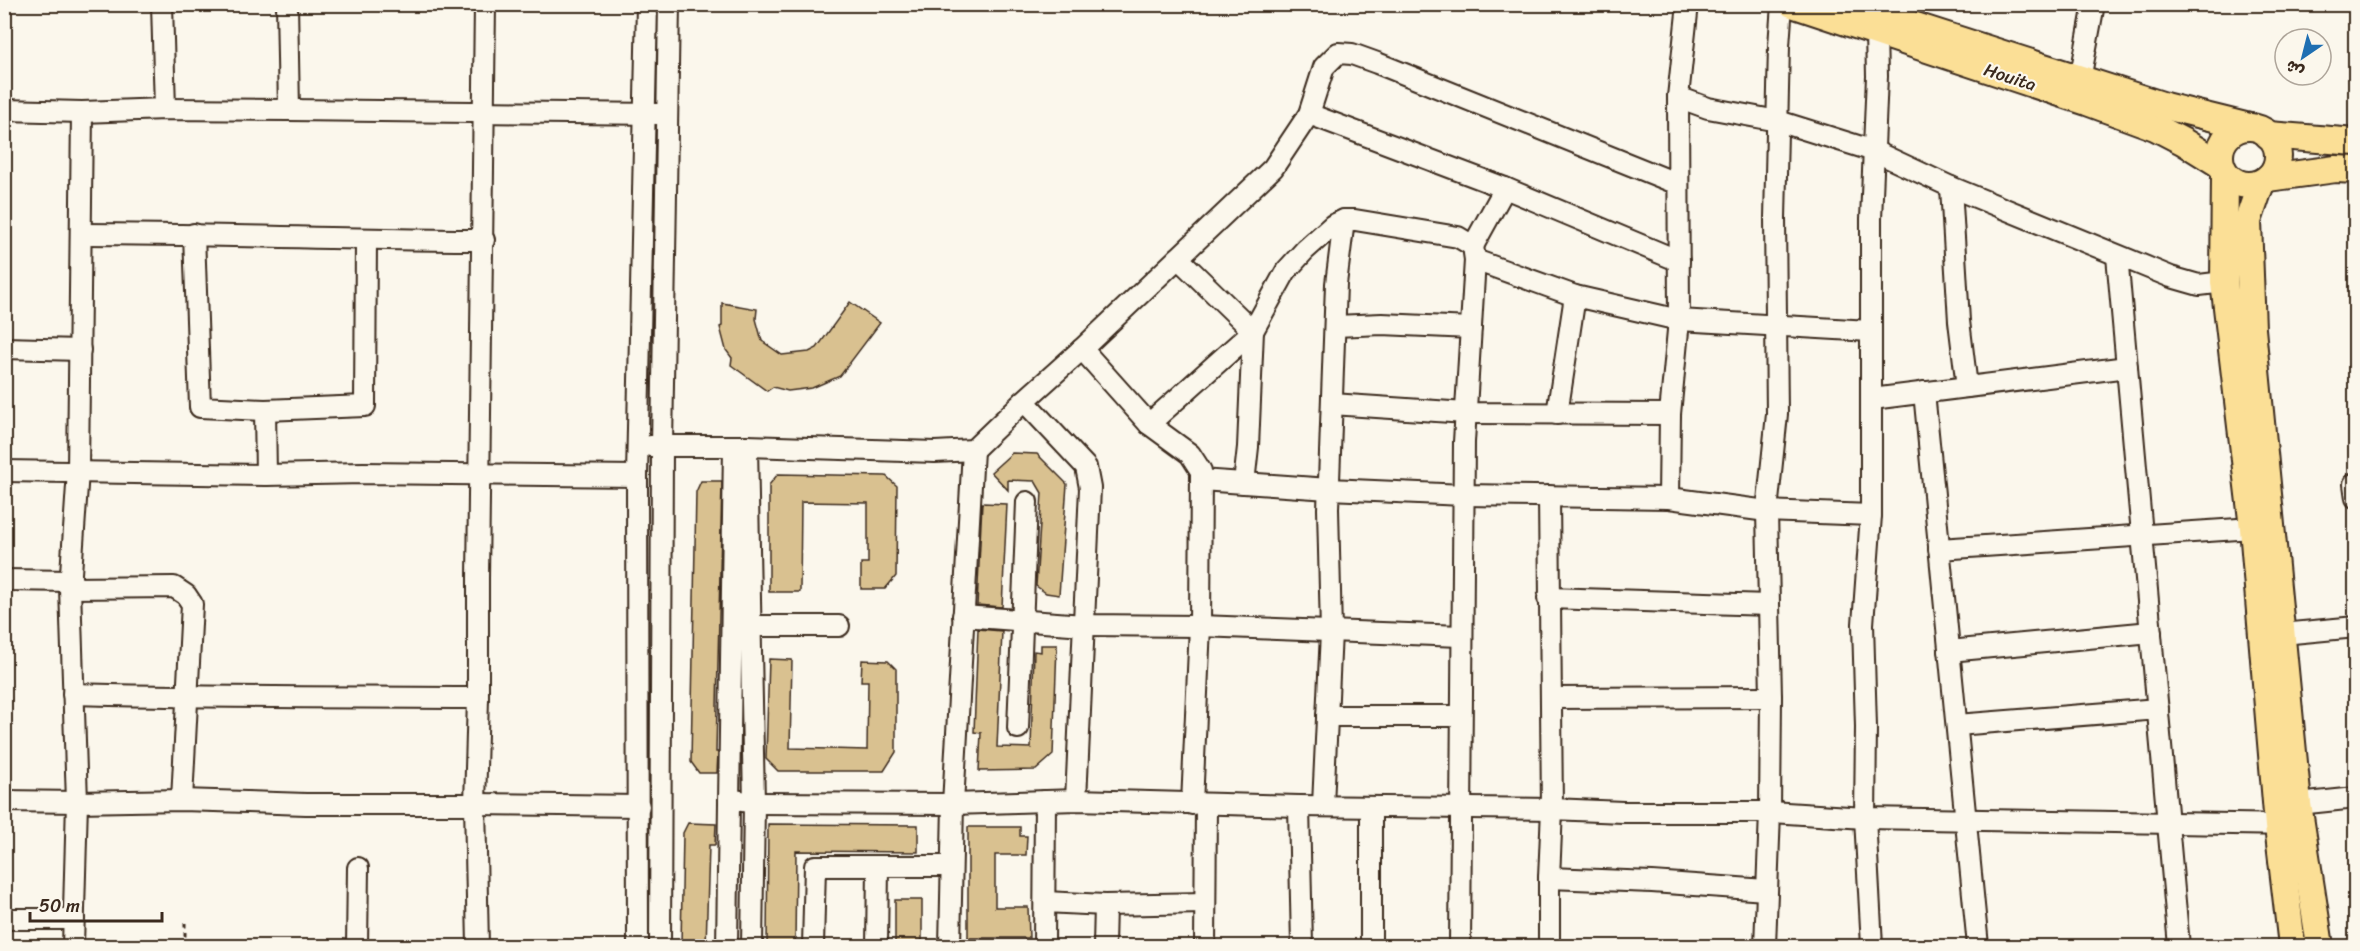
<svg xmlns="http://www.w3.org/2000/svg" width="2360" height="951" font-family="Sriracha,'Playpen Sans Arabic',sans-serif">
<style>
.building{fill:#d9c190;stroke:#3b2a1e;stroke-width:1.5}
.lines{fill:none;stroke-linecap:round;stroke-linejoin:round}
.minor-casing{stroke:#3b2a1e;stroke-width:24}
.major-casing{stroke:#3b2a1e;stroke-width:30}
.path{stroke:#3b2a1e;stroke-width:3;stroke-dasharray:4.5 4.5;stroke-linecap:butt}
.minor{stroke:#fbf7ec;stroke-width:20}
.major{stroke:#fbdf96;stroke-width:26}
.labels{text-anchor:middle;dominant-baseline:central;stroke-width:4.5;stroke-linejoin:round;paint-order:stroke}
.street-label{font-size:18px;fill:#3b2a1e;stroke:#fbf7ec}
</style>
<rect width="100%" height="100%" fill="#fbf7ec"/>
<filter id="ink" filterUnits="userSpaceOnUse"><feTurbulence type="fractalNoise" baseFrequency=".0167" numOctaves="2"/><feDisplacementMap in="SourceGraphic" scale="12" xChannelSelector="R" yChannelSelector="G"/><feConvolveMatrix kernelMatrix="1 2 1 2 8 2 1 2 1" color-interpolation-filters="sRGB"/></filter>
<g filter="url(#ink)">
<g class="building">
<path d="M850,302L880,323L840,376L812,388L788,391L773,387L767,391L731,365L732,358L726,350L720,327L722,326V303L757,309L756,319L762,341L782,355L809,352L817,348Z"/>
<path d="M1012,453L1037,454L1067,484L1059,595L1046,593L1036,586L1042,493L1035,481L1008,480V490L991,472Z"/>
<path d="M778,474L886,476L897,486L896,576L885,589H861V563H868V503L801,502L800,592H769V485Z"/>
<path d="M701,481H722L716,752H718L717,773H699L691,762L696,492Z"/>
<path d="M982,503L1007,504L1002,607L977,605Z"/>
<path d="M978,629L1002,631L997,747L1031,748L1034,651L1041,652V645H1057L1053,755L1036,770L979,771L981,733L974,732Z"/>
<path d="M769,659L792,660L790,748L867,750L868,681H861L862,660L888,661L896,669V752L884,771H778L766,759Z"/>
<path d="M688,823L716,824L715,845H709L706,946H681L683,833Z"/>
<path d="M768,824L918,825V852L796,851L795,946H767Z"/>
<path d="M968,827H1020V836H1027L1026,855H995V907H1028L1029,938H968Z"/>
<rect x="895" y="900" width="27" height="46"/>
</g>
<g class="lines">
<g class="minor-casing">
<g id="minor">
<path d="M162,4L165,109"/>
<path d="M287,4L289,110"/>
<path d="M2080,80L2094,4"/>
<path d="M1678,97L1708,108L1778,121L1874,151L1951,187L2171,277L2199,285L2224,282"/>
<path d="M4,110L82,112L165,109L289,110L659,114"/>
<path d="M1309,114L1505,188L1679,261"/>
<path d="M1951,187L1959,321L1967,387"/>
<path d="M81,234C215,234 349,240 484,240"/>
<path d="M194,234L200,407L265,410L365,406L366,240"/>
<path d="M1473,246L1505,188"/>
<path d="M2117,256L2179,946"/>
<path d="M1178,258L1253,331L1248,447L1244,483"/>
<path d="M1475,260L1575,296L1679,320L1870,331"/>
<path d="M1335,326L1382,324L1471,328"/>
<path d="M4,348L80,350"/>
<path d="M1924,392L1978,946"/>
<path d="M1872,399L2127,367"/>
<path d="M1024,401L1086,467L1090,488L1076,800"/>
<path d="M1332,404L1466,413L1670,414"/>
<path d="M265,410L266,475"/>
<path d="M1557,414L1575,296"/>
<path d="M1149,424L1253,331L1286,271L1305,250L1333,225L1344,220"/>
<path d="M650,446H747L935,452L973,450L1024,401L1082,349"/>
<path d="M747,446L754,803L752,946"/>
<path d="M4,471L266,475L363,473L637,476"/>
<path d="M1201,480L1329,489L1464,495L1669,498L1767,511L1871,515"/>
<path d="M2354,484L2356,498"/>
<path d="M1549,496L1552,809L1549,878V946"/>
<path d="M1669,498L1670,414L1679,320L1678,97L1688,4"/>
<path d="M1939,549L2253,528"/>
<path d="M4,580L72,581"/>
<path d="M70,588L174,587L186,595L192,604L182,800"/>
<path d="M1548,598L1769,605"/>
<path d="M963,616L1084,625L1200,626L1461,636"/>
<path d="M738,626H839"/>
<path d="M2282,634L2356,627"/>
<path d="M1949,651L2151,632"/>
<path d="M73,694C208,698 343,697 478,698"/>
<path d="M1551,698L1771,697"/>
<path d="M1327,716H1461"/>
<path d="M1957,725L2158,709"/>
<path d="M1018,728L1027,502"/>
<path d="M729,799L754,803L953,804L1076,800L1299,806L1552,809L1623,812H1770L1865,818L2292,825"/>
<path d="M4,801L77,802L182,800L306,804H475L639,806"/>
<path d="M1192,804L1200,626L1201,471L1190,454L1149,424L1082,349L1273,168L1309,114L1324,67L1338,53L1352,54L1377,63L1678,184"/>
<path d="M2298,804L2356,798"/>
<path d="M1323,805L1331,632L1328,509L1336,284L1344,220H1355L1458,237L1473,246L1475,260L1464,442L1460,946"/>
<path d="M1299,806L1302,946"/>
<path d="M1549,878L1652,882L1766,890"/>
<path d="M1045,902L1105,905L1204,903"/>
<path d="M4,919H74"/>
<path d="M73,946L77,802L70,588L78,471L82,112"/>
<path d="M357,946L358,868"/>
<path d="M478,946L475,804L478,698V578L485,4"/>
<path d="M638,946L637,476L647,4"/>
<path d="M660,946L662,446L669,4"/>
<path d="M727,946L734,446"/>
<path d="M813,946L815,866H951"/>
<path d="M877,946L878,866"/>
<path d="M950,946L953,804L973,450"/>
<path d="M1044,946L1045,801"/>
<path d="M1104,946L1105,905"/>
<path d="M1205,946L1206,805"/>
<path d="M1371,946V807"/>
<path d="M1765,946L1770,812L1771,697L1767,511L1777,414L1775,218L1779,46L1782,4"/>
<path d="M1872,946L1865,818L1866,727L1863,624L1871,515V219L1877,76L1876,33"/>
</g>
</g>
<g class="major-casing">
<g id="major">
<path d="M1792,4L2087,102L2155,127L2184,142L2221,165"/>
<path d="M1847,4L2165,106L2250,127"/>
<circle cx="2249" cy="156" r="29"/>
<path d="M2268,135L2356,142"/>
<path d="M2225,174L2224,282L2253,528L2278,826L2292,946"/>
<path d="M2268,178L2336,169L2356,170"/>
<path d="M2261,183L2248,221L2252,329L2298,804L2320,946"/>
</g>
</g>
<path class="path" d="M185,923V946"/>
<use href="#minor" class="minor"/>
<use href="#major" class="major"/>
</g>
</g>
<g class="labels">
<g class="street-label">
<text transform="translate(2010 77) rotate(18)">Houita</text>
</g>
</g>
<rect width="2360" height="951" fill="none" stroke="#fbf7ec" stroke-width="24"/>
<rect x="12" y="12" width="2336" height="927" fill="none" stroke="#3b2a1e" stroke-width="2" filter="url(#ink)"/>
<g transform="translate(2303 57) rotate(215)"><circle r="28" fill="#fbf7ec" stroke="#aea59a" stroke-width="1.5"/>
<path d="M0-4.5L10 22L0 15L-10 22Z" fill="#1f6fb2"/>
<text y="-9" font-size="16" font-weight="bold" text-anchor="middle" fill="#3b2a1e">ش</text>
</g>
<path d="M30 912v9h132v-9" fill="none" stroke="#3b2a1e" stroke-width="3"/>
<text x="39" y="912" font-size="18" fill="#3b2a1e" stroke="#fbf7ec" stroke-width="4.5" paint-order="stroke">50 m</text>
</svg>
